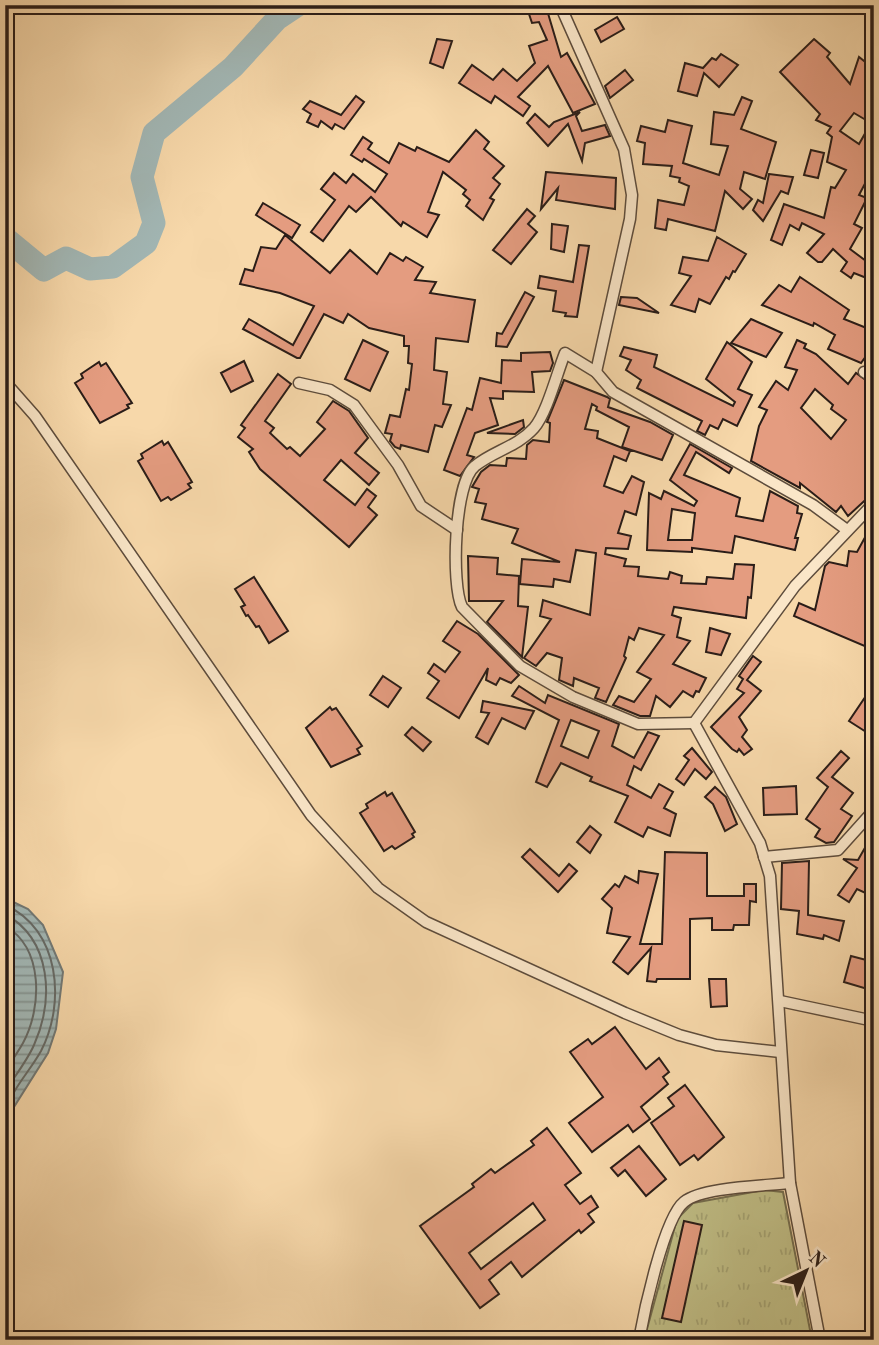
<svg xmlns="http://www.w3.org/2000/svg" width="879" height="1345" font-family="'Old Standard TT',serif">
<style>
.grass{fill:url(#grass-tufts);stroke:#756e4f;stroke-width:2}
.water{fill:url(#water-rules);stroke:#727976;stroke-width:2}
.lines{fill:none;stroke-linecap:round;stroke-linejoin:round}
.shore{stroke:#666a66;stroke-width:2}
.river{stroke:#a2b7b5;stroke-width:23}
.building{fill:#e49c80;stroke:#2a1d18;stroke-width:2;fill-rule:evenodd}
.minor-casing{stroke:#5d4c3c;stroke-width:13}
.minor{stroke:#fae6c8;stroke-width:10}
</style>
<defs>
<pattern id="grass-tufts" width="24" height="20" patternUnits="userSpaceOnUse" patternTransform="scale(1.75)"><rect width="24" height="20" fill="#c0be86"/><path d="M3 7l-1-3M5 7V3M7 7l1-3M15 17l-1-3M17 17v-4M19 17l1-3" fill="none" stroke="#a5a373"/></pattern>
<pattern id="water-rules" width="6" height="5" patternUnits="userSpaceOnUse" patternTransform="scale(1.75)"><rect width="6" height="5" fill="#a2b7b5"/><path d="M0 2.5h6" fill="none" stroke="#849492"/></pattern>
</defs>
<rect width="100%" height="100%" fill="#f7d8aa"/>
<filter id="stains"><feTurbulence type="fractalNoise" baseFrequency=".00286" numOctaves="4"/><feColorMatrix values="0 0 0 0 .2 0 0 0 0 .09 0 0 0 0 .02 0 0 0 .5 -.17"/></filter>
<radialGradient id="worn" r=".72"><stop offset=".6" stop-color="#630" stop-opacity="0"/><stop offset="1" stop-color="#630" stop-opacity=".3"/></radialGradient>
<path class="grass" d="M764,1190L783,1192L812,1340H644L677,1219L693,1203Z"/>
<path class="water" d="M5,898L28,909L43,925L63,972L56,1029L48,1053L14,1107L5,1138Z"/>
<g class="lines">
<g class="shore">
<path d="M5,905C60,929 66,1003 41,1051C30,1071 12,1089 5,1112"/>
<path d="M5,914C52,940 54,1000 34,1045C27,1061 15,1076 5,1091"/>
<path d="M5,926C44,948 42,1008 23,1043C18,1052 11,1062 5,1071"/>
</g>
<path class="river" d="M5,238L44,270L66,258L90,269L113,267L146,243L154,223L142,177L154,133L233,67L277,19L298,5"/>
</g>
<g class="building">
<path d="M547,10L561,57L567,53L595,104L573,113L548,66L518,97L530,106L523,116L495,96L491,103L459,83L472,65L493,80L503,69L517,81L535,63L529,46L547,40L539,22L532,23L529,14Z"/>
<path d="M617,17L624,29L601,42L595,30Z"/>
<path d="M437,39L452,41L443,68L430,63Z"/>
<path d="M814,39L830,53L827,57L850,84L859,57L874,69V176L870,174L859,195L867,198L854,224L862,228L850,249L874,267V281L854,273L851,278L841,271L847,262L833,249L822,262H818L807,253L824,234L802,223L799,230L790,225L782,245L771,240L784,204L824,218L831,187L835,188L846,170L827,162L832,137L827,133L831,127L816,120L820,114L780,72ZM854,113L871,123L859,144L840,131Z"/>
<path d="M721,54L738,65L719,87L704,73L697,96L678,91L685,63L703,68L712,58L716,60Z"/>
<path d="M625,70L633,80L610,98L605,86Z"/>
<path d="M356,96L364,102L344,129L335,124L332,129L321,121L318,127L307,122L311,114L303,109L310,101L341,115Z"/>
<path d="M742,97L752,101L741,129L776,142L765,179L744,172L740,189L752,199L743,209L725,191L715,231L668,219L666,230L655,228L658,200L684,205L689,186L679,182L680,178L670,176L672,166L643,164L645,143L637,141L641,126L665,132L668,120L692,126L683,163L719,175L728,146L711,144L714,112L734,115Z"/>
<path d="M580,112L576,116L582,131L605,125L610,136L585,143L582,161L568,124L548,146L527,123L535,114L549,127L554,122Z"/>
<path d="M476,130L489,142L484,149L504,166L493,178L500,184L490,198L494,200L483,220L466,206L470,200L463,194L466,190L443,172L428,212L439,215L427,237L403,222L401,226L371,197L356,212L349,206L323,241L311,232L335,200L321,189L334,173L346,183L353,174L375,192L387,174L364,159L362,162L351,155L363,137L372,143L368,149L389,163L399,143L415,151L417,147L449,162Z"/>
<path d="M811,150L824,153L818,178L804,175Z"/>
<path d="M546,172L616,178L615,209L556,200L558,188L541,209Z"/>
<path d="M769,174L793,177L788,194L781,191L763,221L753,210L758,200L763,203Z"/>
<path d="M263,203L300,225L292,238L256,215Z"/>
<path d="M527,209L535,216L528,224L537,232L511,264L493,250Z"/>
<path d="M552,224L568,226L564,252L551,249Z"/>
<path d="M285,235L330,273L350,250L377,274L390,253L403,261L406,257L423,267L415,280L436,282L430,293L475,300L468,342L436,338L434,370L447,372L443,404L451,405L442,427L435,425L428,452L401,445L400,449L395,447L390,441L392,434L385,433L390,415L400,417L406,389L409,390L412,364L408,363L409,346H404V336L369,328L348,314L343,323L324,314L300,358H297L243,329L249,319L293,345L314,306L280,293L240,284L245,269L253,271L261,247L276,249Z"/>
<path d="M717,237L746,254L735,272L733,271L729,279L726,277L710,304L699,299L695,312L671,305L691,276L679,273L683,257L708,261Z"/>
<path d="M579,245L589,246L577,317L565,316L566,313L553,311L556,291L538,288L540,276L573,282Z"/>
<path d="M800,277L849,310L844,319L874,331V345L861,363L828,349L835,335L814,323L813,326L762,305L779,285L791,292Z"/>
<path d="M525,292L534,297L507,347L496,346L497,333L502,334Z"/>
<path d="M621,297L637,298L659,313L619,305Z"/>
<path d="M751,319L782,333L766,357L731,343Z"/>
<path d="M363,340L388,352L370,391L345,379Z"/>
<path d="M797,340L806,344L804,348L816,354L848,384L856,373L874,386V492L848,516L841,506L836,512L800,483V488L751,461L759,426L767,410L759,407L776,381L788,390L797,370L785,367ZM815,389L833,405L831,409L846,420L831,439L801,408Z"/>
<path d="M727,342L752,362L738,389L752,395L737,426L723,419L718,429L710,425L705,435L697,431L702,421L637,388L641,380L626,370L631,360L620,356L624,347L657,355L654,367L733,406L735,402L706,379Z"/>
<path d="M550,352L553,363L550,371L532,372L534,392L503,391V399L490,398L498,425L475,433L467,455L474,457L460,476L444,470L467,408L472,410L480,378L501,383L502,360L521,361V353Z"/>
<path d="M244,361L253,381L231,392L221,373Z"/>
<path d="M99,362L101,366L106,363L132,403L127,405L129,408L100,423L75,383L83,378L81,374Z"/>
<path d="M278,374L291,384L265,421L274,428L270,433L287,449L290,447L300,456L325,429L317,422L333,401L349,411L368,438L355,453L379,473L369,485L341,460L324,480L355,505L367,489L376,496L368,507L377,515L349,547L260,469L249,452L253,449L238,437L245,428L241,425Z"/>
<path d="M564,380L607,397L610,399L608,407L650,422L673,435L662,460L622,447L629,427L596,410L597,407L592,404L585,429L598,431L597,438L630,451L626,461L614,456L604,486L623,493L632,476L644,482L636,515L625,511L618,533L631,536L628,549L606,548L605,554L626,559L624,566L639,567L638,576L668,579L670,572L682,576L681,583L706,584L707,577L733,579L735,564L754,565L751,598L748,597L746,618L674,607L672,615L681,618L677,637L690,641L673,664L706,678L699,692L696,691L693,697L683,691L670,707L656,696L650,716H640L613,705L619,696L634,702L651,679L637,672L664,635L639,628L634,640L629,637L624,656L626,658L606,702L595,698L599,688L574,678L573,686L559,680L562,658L547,653L536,666L524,658L551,619L540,616L543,600L590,615L596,553L576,550L570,582L554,579L553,587L520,584L522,559L560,562L512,543L518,529L482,519L486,504L475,502L479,489L472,487L481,472L490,465L506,466L507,458L526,459L527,445L533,440L549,442L550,423L547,422Z"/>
<path d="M523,420L524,427L515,434L487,433Z"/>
<path d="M162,441L164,445L168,442L192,482L188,484L191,488L171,500L168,497L161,501L138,461L143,458L141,454Z"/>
<path d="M690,444L732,468L729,473L696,452L684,475L740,498L736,516L763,521L770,491L798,506L797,513L802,514L795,538H798L795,550L735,536L732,553L692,548V552L647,550L649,493L661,499L664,491L694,506L697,501L670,480ZM672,509L695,513L692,540H668Z"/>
<path d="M874,521L868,586L874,588V650L794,616L799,603L815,610L825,566L829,562L847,566L849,551L857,552Z"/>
<path d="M468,556L498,558L497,574L519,576L518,606L528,607L522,657L487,622L503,601H469Z"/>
<path d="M254,577L288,631L269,643L259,626L256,627L248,615L246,616L241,607L245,605L235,589Z"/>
<path d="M457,621L478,634L519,675L511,683L500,678L496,685L486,680L488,668L459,718L427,698L439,681L428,673L434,664L445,672L460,652L443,641Z"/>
<path d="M710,628L730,634L721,655L706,652Z"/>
<path d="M753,656L761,662L747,680L761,691L739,717L747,730L742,737L752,749L744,755L739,749L737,752L732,749L711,727L744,693L737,689L743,679L739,676Z"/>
<path d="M383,676L401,688L388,707L370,695Z"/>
<path d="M874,684V737L849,721Z"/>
<path d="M519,686L545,703L548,695L619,724L612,746L634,758L648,732L659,736L641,770L634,766L627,785L651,798L659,784L673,792L664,808L676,814L670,836L648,827L643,837L615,822L628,796L590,781L592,777L561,763L547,787L536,782L559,720L512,696ZM571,720L599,731L588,758L561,746Z"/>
<path d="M483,701L509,706L534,711L525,729L502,718L488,744L476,737L489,713L481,712Z"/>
<path d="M330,707L332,710L336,708L362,746L357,749L360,754L331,767L306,728Z"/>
<path d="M412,727L431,742L423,751L405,735Z"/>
<path d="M692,748L712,772L706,779L695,769L684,785L676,779L689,760L684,756Z"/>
<path d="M841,751L849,758L832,777L853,793L841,809L852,816L834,842L826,843L815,837L820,829L806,819L828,787L817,778Z"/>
<path d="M796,786L797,814L764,815L763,788Z"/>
<path d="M715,787L726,797L737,824L725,831L713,804L705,797Z"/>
<path d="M385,792L387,796L392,793L415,832L412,834L414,837L395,849L392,846L384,851L360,813L368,808L366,804Z"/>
<path d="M590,826L601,835L590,853L577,842Z"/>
<path d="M874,832V897L857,889L849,902L838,895L857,868L843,859L858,860Z"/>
<path d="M530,849L559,876L569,864L577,871L558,892L522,857Z"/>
<path d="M665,852L707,853V896H744V884H756V902L750,901L749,925H734L733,930H712V918L690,919V979H657L656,982L647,981L651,948L628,974L613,962L630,937L607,933L612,908L602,899L615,884L619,887L625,876L638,883L639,871L658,874L640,944H662Z"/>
<path d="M809,861L808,915L844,921L839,941L824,935L823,939L797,934L799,911L781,909L782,863Z"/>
<path d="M851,956L874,962V991L844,982Z"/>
<path d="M709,979H726L727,1006L711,1007Z"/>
<path d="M615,1027L646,1069L659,1058L669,1072L663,1077L668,1084L641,1107L650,1119L633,1132L628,1125L592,1152L569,1123L603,1097L570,1052L588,1039L592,1044Z"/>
<path d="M685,1085L724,1137L698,1160L694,1155L680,1165L651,1123L674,1106L668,1098Z"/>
<path d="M547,1128L581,1173L565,1185L580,1204L591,1196L598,1207L588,1214L594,1222L581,1233L579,1230L522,1277L511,1262L489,1280L499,1294L480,1308L420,1226L474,1187L472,1184L491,1169L495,1173L534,1145L531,1141ZM533,1203L545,1220L481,1269L469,1253Z"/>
<path d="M639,1146L666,1179L646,1196L625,1170L618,1176L611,1168Z"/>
<path d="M684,1221L702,1225L681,1322L662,1318Z"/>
</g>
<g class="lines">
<g class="minor-casing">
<g id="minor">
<path d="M560,5L624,149L632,195L630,219L596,372"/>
<path d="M864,372L874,378"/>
<path d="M5,382L35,416L311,815L378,888L426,922L625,1013L679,1035L716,1045L780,1052"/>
<path d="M299,383L330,390L354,405L398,465L421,506L457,530"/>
<path d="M694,723L638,724L573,697L520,666L462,607C451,585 454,482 475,466C493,451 517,447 534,428C547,413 557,373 565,353L596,372L613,392L813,505L847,530"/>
<path d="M694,723L760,843L770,876L790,1183L820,1340"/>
<path d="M694,723L795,586L874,503"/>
<path d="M764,857L838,850L874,810"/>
<path d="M780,1001L874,1021"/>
<path d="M639,1340C644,1312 664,1218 684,1202C702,1187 765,1186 790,1183"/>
</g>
</g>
<use href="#minor" class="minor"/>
</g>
<rect width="879" height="1345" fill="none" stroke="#f7d8aa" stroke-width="28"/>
<rect x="7" y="7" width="865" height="1331" fill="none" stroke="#2a1d18" stroke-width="3.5"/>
<rect x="14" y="14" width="851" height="1317" fill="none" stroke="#2a1d18" stroke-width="2"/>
<g transform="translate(806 1271) rotate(43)" stroke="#fae6c8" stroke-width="5" paint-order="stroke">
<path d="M0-5L12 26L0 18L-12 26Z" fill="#2a1d18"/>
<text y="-10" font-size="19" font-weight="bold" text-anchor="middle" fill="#2a1d18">N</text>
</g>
<rect width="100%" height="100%" filter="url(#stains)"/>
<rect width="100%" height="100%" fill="url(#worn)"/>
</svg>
